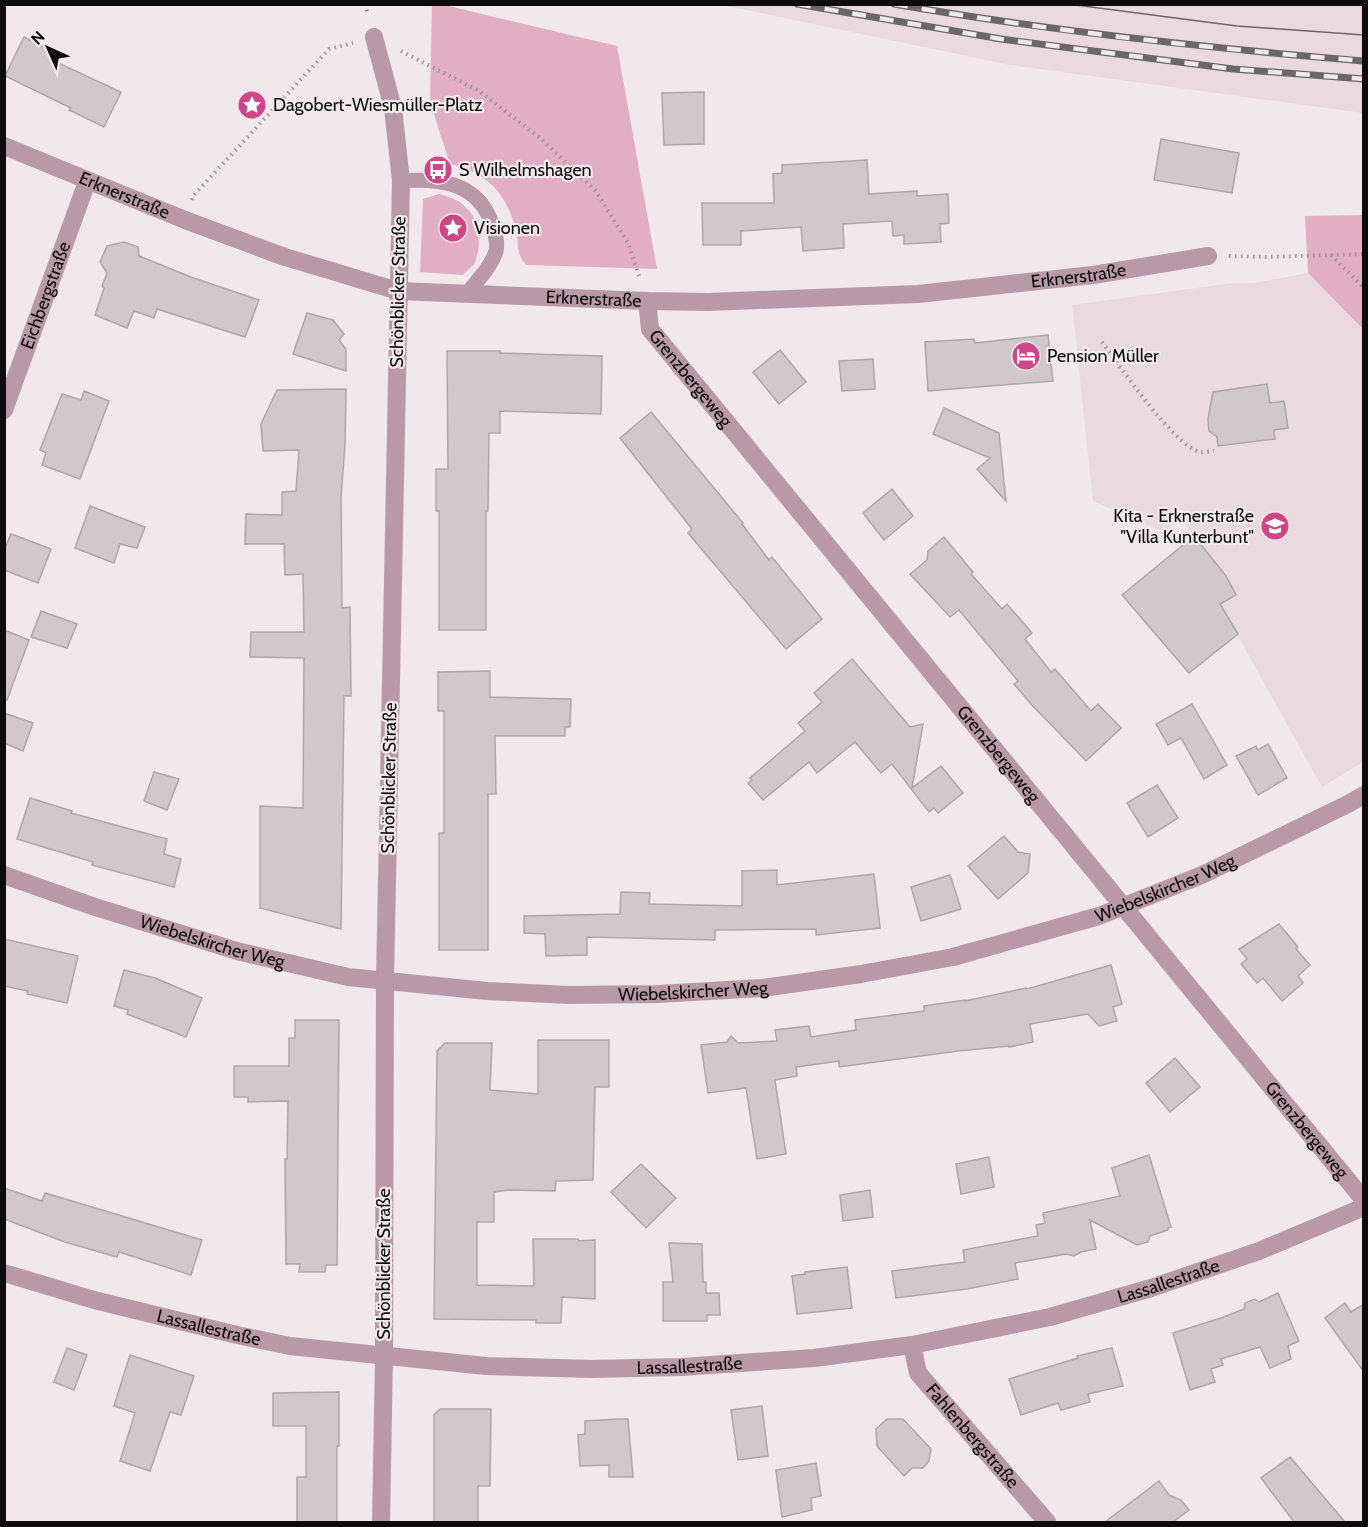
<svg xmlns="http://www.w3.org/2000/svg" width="1368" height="1527" font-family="Cabin,sans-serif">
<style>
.built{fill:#eadae0}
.green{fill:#e2aec2}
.building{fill:#d0c8cb;stroke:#aea6a9;stroke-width:1.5}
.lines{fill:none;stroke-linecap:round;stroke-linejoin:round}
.path{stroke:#9a9496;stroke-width:4;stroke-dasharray:1.5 4.5;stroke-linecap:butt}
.service{stroke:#b899a5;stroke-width:15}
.minor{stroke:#b899a5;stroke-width:18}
.tertiary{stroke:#b899a5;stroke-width:18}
.tram{stroke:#6b6769;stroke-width:1.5}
.rail-casing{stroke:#6b6769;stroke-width:7}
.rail{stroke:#f0e8eb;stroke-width:4.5;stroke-dasharray:14;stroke-linecap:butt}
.labels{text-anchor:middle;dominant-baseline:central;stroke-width:4.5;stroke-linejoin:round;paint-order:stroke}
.poi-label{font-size:18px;fill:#0d0b0c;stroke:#f0e8eb;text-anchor:start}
.street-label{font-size:18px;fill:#0d0b0c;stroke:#f0e8eb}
</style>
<rect width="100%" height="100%" fill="#f0e8eb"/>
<g class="built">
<path d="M722,5H1363V113L1010,65Z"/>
<path d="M1308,273L1363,329V762L1322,787L1220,604L1226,576L1180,519L1166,533L1093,501L1072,305L1233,283H1254Z"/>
</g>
<g class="green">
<path d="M432,5H444L617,46L657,269L526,265C514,250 520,247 516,230C506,193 488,173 450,164L430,102Z"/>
<path d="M439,194C465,200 478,214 479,241C479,248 477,259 474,264C471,268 466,271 463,275L420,272L423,199Z"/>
<path d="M1363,215H1364L1363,329L1308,273L1305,216Z"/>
</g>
<g class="building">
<path d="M24,37L58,54L54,61L121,92L104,127L69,110L71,108L5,76Z"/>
<path d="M704,92V144L664,145L662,93Z"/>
<path d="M1161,139L1239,153L1232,193L1154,180Z"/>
<path d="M867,160L869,194L917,191V196L948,194L949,223L940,224L941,242L904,244V235L893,236L892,221L843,224L844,248L803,251L801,227L741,231V245H703L702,203H774L773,174L782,173V165Z"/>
<path d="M124,242L138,247L139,256L191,277L259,300L245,337L157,309L154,318L134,311L127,328L95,315L104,288L102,286L107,273L100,262L107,246Z"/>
<path d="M307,313L333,320L344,334L339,340L346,349V371L293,354Z"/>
<path d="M1048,335L1053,381L928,391L925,342L974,339L975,343Z"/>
<path d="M780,350L806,382L779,404L753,372Z"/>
<path d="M447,351H500V353L602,356L601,414L500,411V433H489L488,511H486V630H439V511H436V469H448Z"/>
<path d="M873,359L875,389L842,391L839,361Z"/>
<path d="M1267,384L1270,403L1284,401L1288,428L1274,430L1275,439L1218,446L1217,437L1209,431L1208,419L1213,392Z"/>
<path d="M346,389L345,445L341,497L342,608L350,607L351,696H344L341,929L260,908V806L303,808L304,658L250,657L251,632H304L303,574L285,575L284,544H245L246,514L282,515V492L296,491L299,450L263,451L261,424L277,390Z"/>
<path d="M84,391L109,401L80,479L42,465L46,453L40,450L62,394L81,400Z"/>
<path d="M944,408L999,433L1006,501L977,469L990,458L933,434Z"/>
<path d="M651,412L743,523L742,524L769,560L772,557L822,619L786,649L688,533L692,529L620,438Z"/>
<path d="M892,489L913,516L884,540L863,513Z"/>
<path d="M90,506L145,527L137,548L120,544L114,563L75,548Z"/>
<path d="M11,534L51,549L38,583L4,570V550Z"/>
<path d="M1194,536L1226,576L1236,595L1220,604L1238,634L1189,673L1122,595Z"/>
<path d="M944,537L973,572L971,574L1002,609L1007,604L1032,633L1025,639L1051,672L1055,669L1091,711L1098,704L1121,728L1086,761L1031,704L1014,684L1018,681L959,610L950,617L910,574L927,560L928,551Z"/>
<path d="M41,611L77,624L67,648L31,637Z"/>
<path d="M4,630L29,640L7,700H4Z"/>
<path d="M852,659L910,727L923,724L912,788L941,766L963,793L938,813L934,808L929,812L892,764L881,773L855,742L817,773L809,762L763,800L748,783L752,780L750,778L805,731L798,723L822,702L814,693Z"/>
<path d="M490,671V697L571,699L570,727H565V736H495L496,794H488V950H439V833H444V711H438V672Z"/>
<path d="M1192,704L1227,765L1204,779L1181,738L1168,745L1156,724Z"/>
<path d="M4,713L33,723L23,751L4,743Z"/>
<path d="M1268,744L1287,778L1258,795L1236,756L1256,746L1258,750Z"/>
<path d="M154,772L179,779L167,810L144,801Z"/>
<path d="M1157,785L1178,818L1148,837L1127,803Z"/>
<path d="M30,798L72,811L71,813L167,839L164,854L181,859L174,887L92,865L93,862L17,839Z"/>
<path d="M1004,836L1018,852L1030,854L1028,873L998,899L968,866Z"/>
<path d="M777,870V885L874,874L880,928L816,935V929L715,930V940L587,937V955L546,956L545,934L524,933V916L620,914L621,892L650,893L649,904L742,906V871Z"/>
<path d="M950,875L961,909L921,921L911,887Z"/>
<path d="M1279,924L1298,947L1296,949L1310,965L1298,976L1303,983L1282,1001L1263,978L1257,983L1241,964L1247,959L1239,949Z"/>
<path d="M4,939L78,956L67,1003L27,994L28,991L4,986Z"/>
<path d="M1111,965L1122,1004L1113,1007L1117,1021L1099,1026L1088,1014L1030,1024L1033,1042L1009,1047V1046L958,1051L839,1067V1061L796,1067L797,1076L775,1080L786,1154L757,1159L746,1088L708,1093L701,1045L727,1042L731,1036L738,1043L777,1041L775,1030L809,1026L811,1037L856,1030L855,1020L924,1011V1006L965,1000V1001L1026,988L1027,989Z"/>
<path d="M124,970L155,978L202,998L186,1037L127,1014L128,1010L114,1006Z"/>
<path d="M295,1020H339L337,1265H326L325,1272H299L300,1264H286L285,1159H287L288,1101L248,1102V1097H234V1066H289V1038H295Z"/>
<path d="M538,1040H609V1087H595L593,1180L556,1181L555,1191L509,1190L494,1192V1222H477V1285L534,1286L533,1239H578L579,1241L595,1240V1299L562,1297L561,1323H536V1320L434,1319L437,1051L445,1043H492L490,1090L538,1094Z"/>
<path d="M1175,1058L1200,1087L1170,1112L1146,1083Z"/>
<path d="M1149,1155L1171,1227L1168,1228V1230L1150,1236L1148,1242L1137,1245L1090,1220L1096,1249L1081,1252L1074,1256L1066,1254L1015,1263L1018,1279L967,1289L896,1298L892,1271L965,1262L963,1250L1038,1236L1036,1225L1045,1223L1043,1213L1120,1196L1112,1168Z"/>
<path d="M989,1157L994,1187L961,1194L956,1164Z"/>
<path d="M641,1164L676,1198L646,1228L611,1192Z"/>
<path d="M4,1188L42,1201L45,1193L202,1240L191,1275L119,1252L117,1257L65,1242L4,1219Z"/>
<path d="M870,1190L873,1217L843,1221L840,1195Z"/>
<path d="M669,1243L702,1244L703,1282H706V1293H719L720,1315H707V1321H663V1282H673Z"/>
<path d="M847,1267L852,1308L797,1314L792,1276L805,1274V1272Z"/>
<path d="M1278,1293L1299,1341L1288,1346L1291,1359L1270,1368L1260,1347L1221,1359L1223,1365L1211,1369L1215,1382L1190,1390L1173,1333L1221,1318L1244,1309L1245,1303L1255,1299L1259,1302Z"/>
<path d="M1345,1303L1351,1312L1364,1304V1372L1325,1318Z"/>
<path d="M67,1348L87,1355L74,1390L54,1382Z"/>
<path d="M1112,1348L1123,1386L1088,1394L1090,1402L1061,1410L1058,1403L1021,1415L1009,1379L1078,1358L1077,1356Z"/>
<path d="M130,1355L194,1376L181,1415L170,1412L150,1471L120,1461L135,1413L114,1406Z"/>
<path d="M339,1392V1446H337V1522H297V1477H306V1426H273V1393Z"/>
<path d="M762,1406L768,1456L738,1460L731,1410Z"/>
<path d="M440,1409H491L490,1486H478V1522H434V1415Z"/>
<path d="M617,1419H628L633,1477H609V1465L580,1466L578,1435L585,1434V1421Z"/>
<path d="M887,1419H903L931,1449L929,1461L923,1468H912L904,1476L877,1446L876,1429Z"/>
<path d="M1290,1457L1345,1522H1294L1261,1478Z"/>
<path d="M816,1463L821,1496L811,1498L812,1510L782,1517L776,1470Z"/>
<path d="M1159,1481L1169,1495L1181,1500L1189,1510L1173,1522H1105Z"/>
</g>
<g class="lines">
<g class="path">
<path d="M365,4L368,15"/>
<path d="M401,51L479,91L540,138L595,190L628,243L640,279"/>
<path d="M192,200L193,196L329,49L353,43"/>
<path d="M1331,255L1364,288"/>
<path d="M1229,256L1266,257L1364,254"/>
<path d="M1102,342C1119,365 1175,447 1200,452C1204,453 1210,451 1214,451"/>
</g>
<path class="service" d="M401,181C439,178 478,182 492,224C495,233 498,242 496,251C491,267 477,281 467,293"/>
<g class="minor">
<path id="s1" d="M4,146L185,220L285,257L398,291L647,301L708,302L918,294L1093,275L1208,256"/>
<path id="s2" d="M647,301L650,329L1364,1200"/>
<path id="s3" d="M4,410L87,182"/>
<path id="s4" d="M4,875L92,906L237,951L348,977L487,991L569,995L658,994L762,988L861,974L953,957L1099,916L1202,875L1348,804L1364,795"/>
<path id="s5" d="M4,1273L94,1300L237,1335L290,1346L486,1366L591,1369L681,1367L814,1358L912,1345L1050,1317L1151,1288L1259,1251L1364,1207"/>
<path id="s6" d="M912,1345L918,1373L1047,1522"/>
</g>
<path class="tertiary" d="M374,37L393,108L401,181L385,980L384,1357L381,1522"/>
<g class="tram">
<path d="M1068,4L1237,26L1364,35"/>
<path d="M1361,4L1364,5"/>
</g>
<g class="rail-casing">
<g id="rail">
<path d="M797,4L1001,39L1233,69L1364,79"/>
<path d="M894,4C1050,31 1206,48 1364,61"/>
</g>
</g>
<use href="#rail" class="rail"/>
</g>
<defs>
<g id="sight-disc" transform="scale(1.5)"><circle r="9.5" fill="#cc4688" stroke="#f0e8eb"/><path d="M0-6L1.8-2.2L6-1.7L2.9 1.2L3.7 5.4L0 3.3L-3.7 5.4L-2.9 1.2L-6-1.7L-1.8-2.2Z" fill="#fff"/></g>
<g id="bus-disc" transform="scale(1.5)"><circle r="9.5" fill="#cc4688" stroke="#f0e8eb"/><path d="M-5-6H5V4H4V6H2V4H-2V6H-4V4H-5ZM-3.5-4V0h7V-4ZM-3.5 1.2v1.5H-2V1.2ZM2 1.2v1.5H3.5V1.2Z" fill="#fff"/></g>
<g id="hotel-disc" transform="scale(1.5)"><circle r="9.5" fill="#cc4688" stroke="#f0e8eb"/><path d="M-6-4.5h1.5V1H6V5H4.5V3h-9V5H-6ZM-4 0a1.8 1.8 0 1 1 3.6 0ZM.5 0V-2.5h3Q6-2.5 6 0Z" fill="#fff"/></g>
<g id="school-disc" transform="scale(1.5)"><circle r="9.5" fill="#cc4688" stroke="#f0e8eb"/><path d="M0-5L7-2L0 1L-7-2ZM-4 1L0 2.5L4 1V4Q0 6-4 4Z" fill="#fff"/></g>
</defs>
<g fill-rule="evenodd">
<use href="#sight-disc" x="252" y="105"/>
<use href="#bus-disc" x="438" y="170"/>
<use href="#sight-disc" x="453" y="228"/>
<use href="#hotel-disc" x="1026" y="356"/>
<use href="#school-disc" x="1275" y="526"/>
</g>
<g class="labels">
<g class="poi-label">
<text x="273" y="105">Dagobert-Wiesmüller-Platz</text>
<text x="459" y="170">S Wilhelmshagen</text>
<text x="474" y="228">Visionen</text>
<text x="1047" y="356">Pension Müller</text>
<text x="1254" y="516" text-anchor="end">Kita - Erknerstraße<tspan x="1254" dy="21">"Villa Kunterbunt"</tspan></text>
</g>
<g class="street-label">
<text stroke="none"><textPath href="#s1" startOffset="130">Erknerstraße</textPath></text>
<text stroke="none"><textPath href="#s1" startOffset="1102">Erknerstraße</textPath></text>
<text transform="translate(398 292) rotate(-89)">Schönblicker Straße</text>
<text stroke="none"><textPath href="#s3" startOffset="122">Eichbergstraße</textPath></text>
<text stroke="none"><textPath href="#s1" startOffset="616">Erknerstraße</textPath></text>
<text stroke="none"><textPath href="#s2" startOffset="92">Grenzbergeweg</textPath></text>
<text stroke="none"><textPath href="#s2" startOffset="578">Grenzbergeweg</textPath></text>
<text transform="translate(389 778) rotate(-89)">Schönblicker Straße</text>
<text stroke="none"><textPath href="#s4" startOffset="1191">Wiebelskircher Weg</textPath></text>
<text stroke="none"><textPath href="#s4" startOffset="219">Wiebelskircher Weg</textPath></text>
<text stroke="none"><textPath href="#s4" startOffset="705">Wiebelskircher Weg</textPath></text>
<text stroke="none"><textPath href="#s2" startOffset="1064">Grenzbergeweg</textPath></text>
<text transform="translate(384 1264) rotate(-90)">Schönblicker Straße</text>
<text stroke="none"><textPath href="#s5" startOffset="1184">Lassallestraße</textPath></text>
<text stroke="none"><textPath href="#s5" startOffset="212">Lassallestraße</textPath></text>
<text stroke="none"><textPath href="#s5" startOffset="696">Lassallestraße</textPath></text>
<text stroke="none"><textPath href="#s6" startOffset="112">Fahlenbergstraße</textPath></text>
</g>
</g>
<rect width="1368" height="1527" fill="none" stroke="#0d0b0c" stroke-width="12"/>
<g transform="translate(48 48) rotate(315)" stroke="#f0e8eb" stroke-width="4.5" paint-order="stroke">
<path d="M0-4.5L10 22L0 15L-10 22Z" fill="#0d0b0c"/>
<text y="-9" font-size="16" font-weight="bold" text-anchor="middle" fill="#0d0b0c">N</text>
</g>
</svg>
